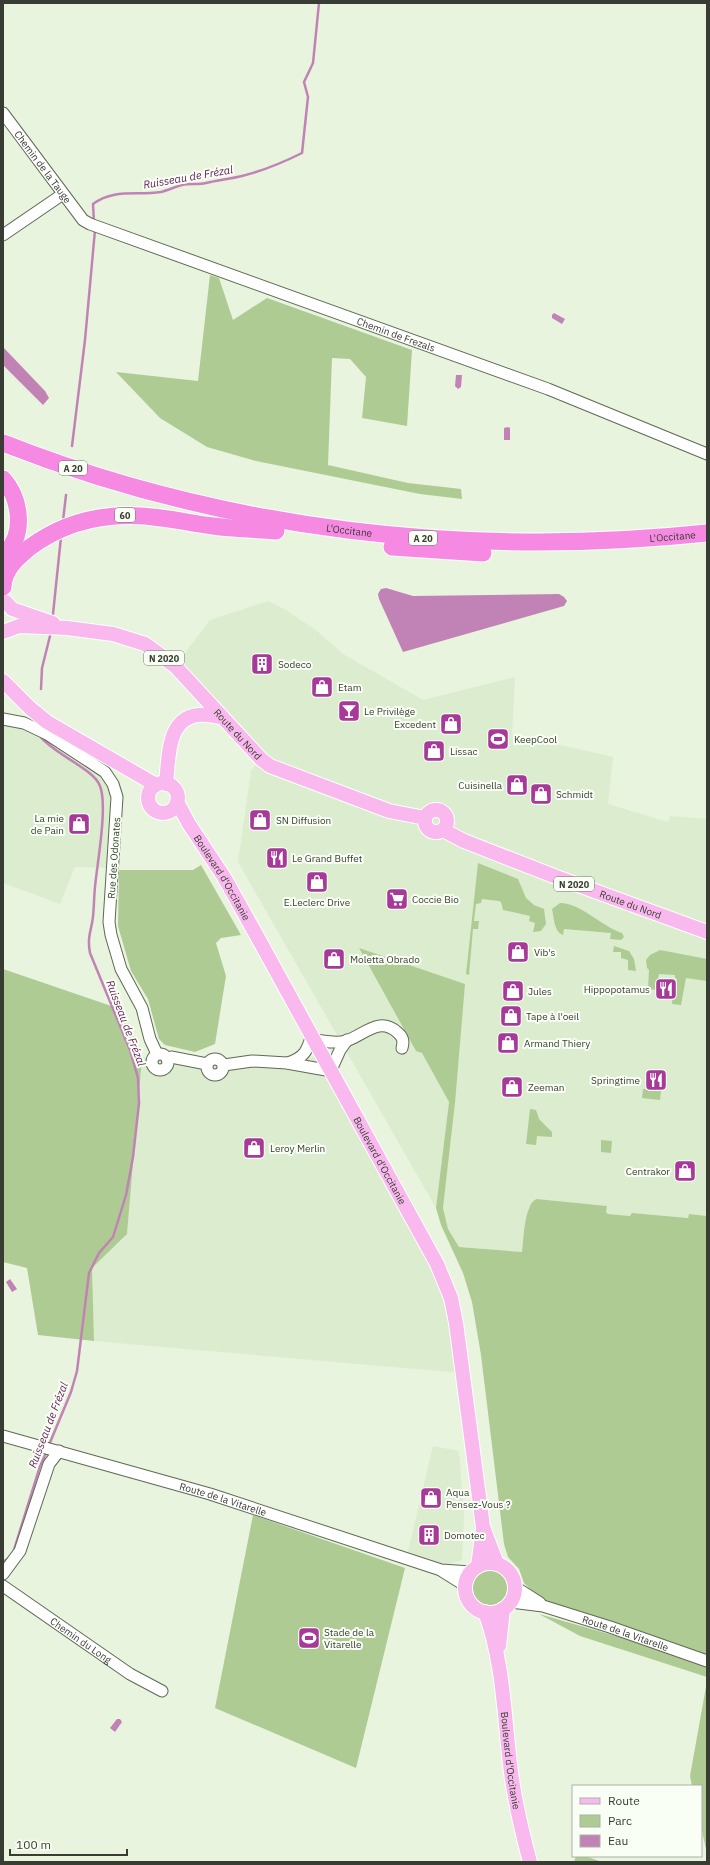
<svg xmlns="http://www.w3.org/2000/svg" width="710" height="1865" font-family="'IBM Plex Sans',sans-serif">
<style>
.built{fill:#dcecce}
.green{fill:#afcb94}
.water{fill:#c183b5}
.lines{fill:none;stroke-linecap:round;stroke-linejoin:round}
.stream{stroke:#c183b5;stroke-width:2.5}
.minor-casing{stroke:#5f6955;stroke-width:13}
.major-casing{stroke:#fff;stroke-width:16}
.highway-casing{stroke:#fff;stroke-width:19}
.minor{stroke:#fff;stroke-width:11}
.major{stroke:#fab9ee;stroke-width:14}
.highway{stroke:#f68ae3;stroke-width:17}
.labels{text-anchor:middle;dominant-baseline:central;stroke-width:4;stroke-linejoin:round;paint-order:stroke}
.shield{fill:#fafff5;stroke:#72766d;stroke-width:1}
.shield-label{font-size:9px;font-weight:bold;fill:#383c33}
.street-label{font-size:10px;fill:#383c33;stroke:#fafff5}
.poi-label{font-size:10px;fill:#383c33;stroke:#fafff5;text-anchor:start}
.water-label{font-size:11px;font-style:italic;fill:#621958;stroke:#fafff5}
</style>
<rect width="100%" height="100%" fill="#e8f4dd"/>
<g class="built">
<path d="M268,601L284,609L317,631L343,654L423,700L515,677L512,734L613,757L608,804L668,822L670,816L707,819V1216L689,1214L688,1218L632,1213L630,1216L608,1214L606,1212L607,1206L537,1199L528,1209L522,1252L459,1247L448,1229L443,1208L455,1103L359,949L416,1051L422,1052L449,1102L436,1208L238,862L251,771L261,759L175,666L210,620Z"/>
<path d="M26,719L106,763L117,782L123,794L117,868L75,867L60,904L3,883V720Z"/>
<path d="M323,1055L437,1264L463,1373L94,1341L92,1268L127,1234L142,1057L160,1060L167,1059L224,1065L287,1063Z"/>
<path d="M433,1446L459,1451L464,1516L462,1560L447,1565L408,1552Z"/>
</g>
<g class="green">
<path d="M210,275L219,278L233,320L267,298L412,350L407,426L362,418L366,377L350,359L332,358L328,465L408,483L461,489L462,499L420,494L256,461L207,447L160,418L116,372L198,381Z"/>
<path d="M478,863L518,879L526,898L534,905L544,909L546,924L541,931L533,932L535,923L529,921L530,916L503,910L501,902L499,901L482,899L481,903L476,904L474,921H479L478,929H473L469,975L466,974Z"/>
<path d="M201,865L241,935L221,938L216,943L226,976L215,1044L195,1052L165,1045L159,1039L148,999L131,971L118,926L119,870H193Z"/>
<path d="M560,903C581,903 601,926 622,933L624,937L621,940L610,939L611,933L564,929L563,935C554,932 554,917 552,909Z"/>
<path d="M614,946L629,951L634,959L636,971L628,970V960L621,958V952H613Z"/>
<path d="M359,948L465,984L455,1103L443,1208L448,1229L459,1247L522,1252C524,1239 524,1203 537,1199L607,1206L606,1212L608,1214L630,1216L632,1213L688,1218L689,1214L707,1216V1656L545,1602L534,1595L532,1591L524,1583L519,1569L508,1557L504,1544L481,1355L472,1302L463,1273L441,1225L436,1208L449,1102L422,1053L416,1051Z"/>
<path d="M660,950L707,959V981L686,978L681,1005L672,1004L673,992L676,993L677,979L675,978V975L659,974L656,990L648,989L649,970L647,968L646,960L650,955Z"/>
<path d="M3,969L123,1010L142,1057L127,1234L92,1268L94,1341L38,1335L27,1268L3,1262Z"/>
<path d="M643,1089L661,1091L660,1100L642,1098Z"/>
<path d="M530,1109L536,1110L539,1119L552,1132V1137L537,1136L536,1145L526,1144Z"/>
<path d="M601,1140L612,1141L611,1153L601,1152Z"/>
<path d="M253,1515L405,1568L356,1768L215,1708Z"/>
<circle cx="490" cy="1588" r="19"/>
<path d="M539,1614L707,1662V1677L580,1636Z"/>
<path d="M707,1681V1854L701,1826V1786H692L690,1776Z"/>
<path d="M576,1856H585L602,1862H574Z"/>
</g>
<g class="water">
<path d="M554,313L565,319L562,324L552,318V315Z"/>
<path d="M3,347L45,391L49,398L43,405L3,365Z"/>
<path d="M456,375H462L461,387L458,389L455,386Z"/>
<path d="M508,427L510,428V440H504V428Z"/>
<path d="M386,588L413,596L559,594L564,597L567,601L564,606L403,652L379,599L378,594L381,589Z"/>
<path d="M10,1279L17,1289L12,1292L6,1282Z"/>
<path d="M117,1719H120L122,1722L115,1732L110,1728Z"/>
</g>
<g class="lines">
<g class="stream">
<path d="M94,223L93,204C114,188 137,196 161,192C168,190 175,187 182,185C189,183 198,185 206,183C218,180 230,179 242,176C262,171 284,162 302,153L308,97L304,82L313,63L319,3"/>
<path d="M72,446L85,340L95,230"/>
<path d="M63,521L66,495"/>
<path d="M53,614L61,537"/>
<path d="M41,689L42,668L50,636"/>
<path d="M40,736C52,753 94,769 100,786C108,806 97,864 95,887C94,897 94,907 93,917C91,932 87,937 90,953L130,1050L138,1078L139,1103L133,1157L126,1195L113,1237L99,1253L89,1273L77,1371L71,1392L49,1445"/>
<path d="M13,1553L40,1466L47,1451"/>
<path d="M3,1562L10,1557"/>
</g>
<g class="minor-casing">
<g id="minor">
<path id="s1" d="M3,113L83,220L90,224L548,389L707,454"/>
<path d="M3,235L63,194"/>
<path d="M3,719L24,723L47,734L90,762L105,772L113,784L117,797L109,922L111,935L121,969L142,1008L150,1039L157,1054"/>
<path d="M315,1040C325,1041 336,1044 346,1041C364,1035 379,1016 397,1032C403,1037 404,1041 402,1048"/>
<circle cx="160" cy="1062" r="8"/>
<circle cx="215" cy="1067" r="8"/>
<path d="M167,1059L171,1057L207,1064"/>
<path d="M288,1063C305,1057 307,1051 312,1035"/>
<path d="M224,1065L252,1061L287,1063L326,1070H331L340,1050L347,1040"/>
<path id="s2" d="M3,1436L210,1494L441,1570L471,1572"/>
<path d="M442,1571L466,1586"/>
<path d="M3,1574L20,1551L49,1464L59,1451"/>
<path id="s3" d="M3,1586L130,1674L162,1691"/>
<path d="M515,1587L540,1603"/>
<path id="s4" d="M511,1602L543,1606L610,1627L707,1661"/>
</g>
</g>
<g class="major-casing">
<g id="major">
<path d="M6,602L12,609L53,623"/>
<path id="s5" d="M3,632L19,626L67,628L113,634L145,644L175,666L261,759L270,766L389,811L425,818"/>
<path d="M3,681L30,708L47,722L156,785"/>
<circle cx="163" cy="798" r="15"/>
<path d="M166,784C169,759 166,719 198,715C205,714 213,716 220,717"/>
<path id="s6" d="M177,802L189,824L224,877L253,929L437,1264L451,1298L456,1323L483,1527L497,1564"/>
<circle cx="436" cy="821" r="11"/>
<path id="s7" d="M443,830L464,841L559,878L707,932"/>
<circle cx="490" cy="1588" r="25"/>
<path d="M478,1566L483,1529"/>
<path id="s8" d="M485,1612C504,1663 504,1718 511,1772C515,1803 522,1832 530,1862"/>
<path d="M499,1646L503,1609"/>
</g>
</g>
<g class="highway-casing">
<g id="highway">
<path id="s9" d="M3,443C226,531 470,558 707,533"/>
<path d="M3,479C21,499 26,537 3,555"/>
<path d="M392,547L483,553"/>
<path d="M3,587C4,569 16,559 29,548C69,518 113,511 161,518C179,520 195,524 213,526C234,529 255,529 276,531"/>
</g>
</g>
<use href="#minor" class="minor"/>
<use href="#major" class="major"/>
<use href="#highway" class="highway"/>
</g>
<defs>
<g id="building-square" transform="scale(1.15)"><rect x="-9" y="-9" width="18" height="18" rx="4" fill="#a73998" stroke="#fafff5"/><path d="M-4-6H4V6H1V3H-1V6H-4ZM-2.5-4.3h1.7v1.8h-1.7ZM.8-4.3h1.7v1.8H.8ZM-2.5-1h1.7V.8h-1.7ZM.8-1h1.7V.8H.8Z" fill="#fff"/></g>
<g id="shop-square" transform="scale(1.15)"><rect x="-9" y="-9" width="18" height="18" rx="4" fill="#a73998" stroke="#fafff5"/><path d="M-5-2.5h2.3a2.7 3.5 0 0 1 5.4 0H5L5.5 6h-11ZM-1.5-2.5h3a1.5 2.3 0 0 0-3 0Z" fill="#fff"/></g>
<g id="bar-square" transform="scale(1.15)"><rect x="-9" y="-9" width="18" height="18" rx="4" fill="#a73998" stroke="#fafff5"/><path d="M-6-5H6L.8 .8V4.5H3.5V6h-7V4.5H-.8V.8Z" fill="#fff"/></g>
<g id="stadium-square" transform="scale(1.15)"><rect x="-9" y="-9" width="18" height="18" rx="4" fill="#a73998" stroke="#fafff5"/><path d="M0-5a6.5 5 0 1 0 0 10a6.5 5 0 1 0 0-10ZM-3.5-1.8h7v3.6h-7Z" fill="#fff"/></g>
<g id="restaurant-square" transform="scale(1.15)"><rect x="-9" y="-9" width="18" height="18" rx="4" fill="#a73998" stroke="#fafff5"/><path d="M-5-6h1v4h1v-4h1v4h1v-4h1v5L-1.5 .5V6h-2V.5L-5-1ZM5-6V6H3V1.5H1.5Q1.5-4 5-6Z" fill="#fff"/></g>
<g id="supermarket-square" transform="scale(1.15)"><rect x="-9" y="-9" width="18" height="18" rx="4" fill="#a73998" stroke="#fafff5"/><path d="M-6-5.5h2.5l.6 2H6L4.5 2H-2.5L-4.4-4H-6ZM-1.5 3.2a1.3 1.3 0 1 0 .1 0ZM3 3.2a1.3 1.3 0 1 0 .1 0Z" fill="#fff"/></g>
</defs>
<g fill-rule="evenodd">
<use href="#building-square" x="262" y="664"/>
<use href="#shop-square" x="322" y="687"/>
<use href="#bar-square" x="349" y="711"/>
<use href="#shop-square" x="451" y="724"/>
<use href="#stadium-square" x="498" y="739"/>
<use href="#shop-square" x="434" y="751"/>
<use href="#shop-square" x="517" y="785"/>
<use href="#shop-square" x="541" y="794"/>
<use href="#shop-square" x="260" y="820"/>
<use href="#shop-square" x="79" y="824"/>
<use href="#restaurant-square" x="277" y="858"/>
<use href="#shop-square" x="317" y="882"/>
<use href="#supermarket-square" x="397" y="899"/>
<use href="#shop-square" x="518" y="952"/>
<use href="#shop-square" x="334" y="959"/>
<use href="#restaurant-square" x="666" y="989"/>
<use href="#shop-square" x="513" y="991"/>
<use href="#shop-square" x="511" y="1016"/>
<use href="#shop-square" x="508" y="1043"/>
<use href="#restaurant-square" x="656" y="1080"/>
<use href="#shop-square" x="512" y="1087"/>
<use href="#shop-square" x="254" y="1148"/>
<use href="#shop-square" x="685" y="1171"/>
<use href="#shop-square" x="431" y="1498"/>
<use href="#building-square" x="429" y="1535"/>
<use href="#stadium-square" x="309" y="1638"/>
</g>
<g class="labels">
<g class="shield">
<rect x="59" y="461" width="28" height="14" rx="3"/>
<rect x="115" y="508" width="20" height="14" rx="3"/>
<rect x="409" y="531" width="28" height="14" rx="3"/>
<rect x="144" y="651" width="40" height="14" rx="3"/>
<rect x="554" y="877" width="40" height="14" rx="3"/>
</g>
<g class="shield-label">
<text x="73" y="468">A 20</text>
<text x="125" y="515">60</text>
<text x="423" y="538">A 20</text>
<text x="164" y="658">N 2020</text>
<text x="574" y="884">N 2020</text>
</g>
<g class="street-label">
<text stroke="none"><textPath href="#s1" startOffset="67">Chemin de la Tauge</textPath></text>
<text stroke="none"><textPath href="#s1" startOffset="467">Chemin de Frezals</textPath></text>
<text stroke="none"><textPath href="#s9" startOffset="358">L'Occitane</textPath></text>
<text stroke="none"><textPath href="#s9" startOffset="682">L'Occitane</textPath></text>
<text stroke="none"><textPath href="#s5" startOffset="275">Route du Nord</textPath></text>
<text transform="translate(114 858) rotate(-86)">Rue des Odonates</text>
<text stroke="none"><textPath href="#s6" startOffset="88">Boulevard d'Occitanie</textPath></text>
<text stroke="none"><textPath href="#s7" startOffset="202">Route du Nord</textPath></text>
<text stroke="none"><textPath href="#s6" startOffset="412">Boulevard d'Occitanie</textPath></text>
<text stroke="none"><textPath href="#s2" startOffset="229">Route de la Vitarelle</textPath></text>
<text stroke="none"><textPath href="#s4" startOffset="119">Route de la Vitarelle</textPath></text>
<text stroke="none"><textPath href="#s3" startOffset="95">Chemin du Long</textPath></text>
<text stroke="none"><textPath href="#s8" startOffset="151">Boulevard d'Occitanie</textPath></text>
</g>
<g class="poi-label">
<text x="278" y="664">Sodeco</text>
<text x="338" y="687">Etam</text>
<text x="364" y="711">Le Privilège</text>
<text x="436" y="724" text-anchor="end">Excedent</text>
<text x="514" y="739">KeepCool</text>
<text x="450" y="751">Lissac</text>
<text x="502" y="785" text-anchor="end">Cuisinella</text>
<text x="556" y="794">Schmidt</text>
<text x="64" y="818" text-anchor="end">La mie<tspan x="64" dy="12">de Pain</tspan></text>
<text x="276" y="820">SN Diffusion</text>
<text x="292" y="858">Le Grand Buffet</text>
<text x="412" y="899">Coccie Bio</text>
<text x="317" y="902" text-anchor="middle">E.Leclerc Drive</text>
<text x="534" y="952">Vib's</text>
<text x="350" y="959">Moletta Obrado</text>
<text x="650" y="989" text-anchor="end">Hippopotamus</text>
<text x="528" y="991">Jules</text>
<text x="526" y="1016">Tape à l'oeil</text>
<text x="524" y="1043">Armand Thiery</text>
<text x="640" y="1080" text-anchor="end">Springtime</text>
<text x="528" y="1087">Zeeman</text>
<text x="270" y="1148">Leroy Merlin</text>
<text x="670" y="1171" text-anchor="end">Centrakor</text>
<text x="446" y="1492">Aqua<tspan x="446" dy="12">Pensez-Vous ?</tspan></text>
<text x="444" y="1535">Domotec</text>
<text x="324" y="1632">Stade de la<tspan x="324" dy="12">Vitarelle</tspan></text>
</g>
<g class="water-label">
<text transform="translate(188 177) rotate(-10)">Ruisseau de Frézal</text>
<text transform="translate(126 1023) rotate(69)">Ruisseau de Frézal</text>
<text transform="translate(48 1425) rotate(-69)">Ruisseau de Frézal</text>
</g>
</g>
<rect width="710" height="1865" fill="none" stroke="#383c33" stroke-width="8"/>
<rect x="572" y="1785" width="130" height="72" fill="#fafff5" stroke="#acb1a7"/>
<rect x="580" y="1798" width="20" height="6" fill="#fab9ee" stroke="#acb1a7"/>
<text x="608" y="1805" font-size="12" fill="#383c33">Route</text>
<rect x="580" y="1815" width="20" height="12" fill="#afcb94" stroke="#acb1a7"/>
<text x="608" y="1825" font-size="12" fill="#383c33">Parc</text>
<rect x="580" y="1835" width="20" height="12" fill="#c183b5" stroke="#acb1a7"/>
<text x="608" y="1845" font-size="12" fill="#383c33">Eau</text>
<path d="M10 1849v6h117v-6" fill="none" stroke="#383c33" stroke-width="2"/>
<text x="16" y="1849" font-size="12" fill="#383c33" stroke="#fafff5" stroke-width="3" paint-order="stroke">100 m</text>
</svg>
